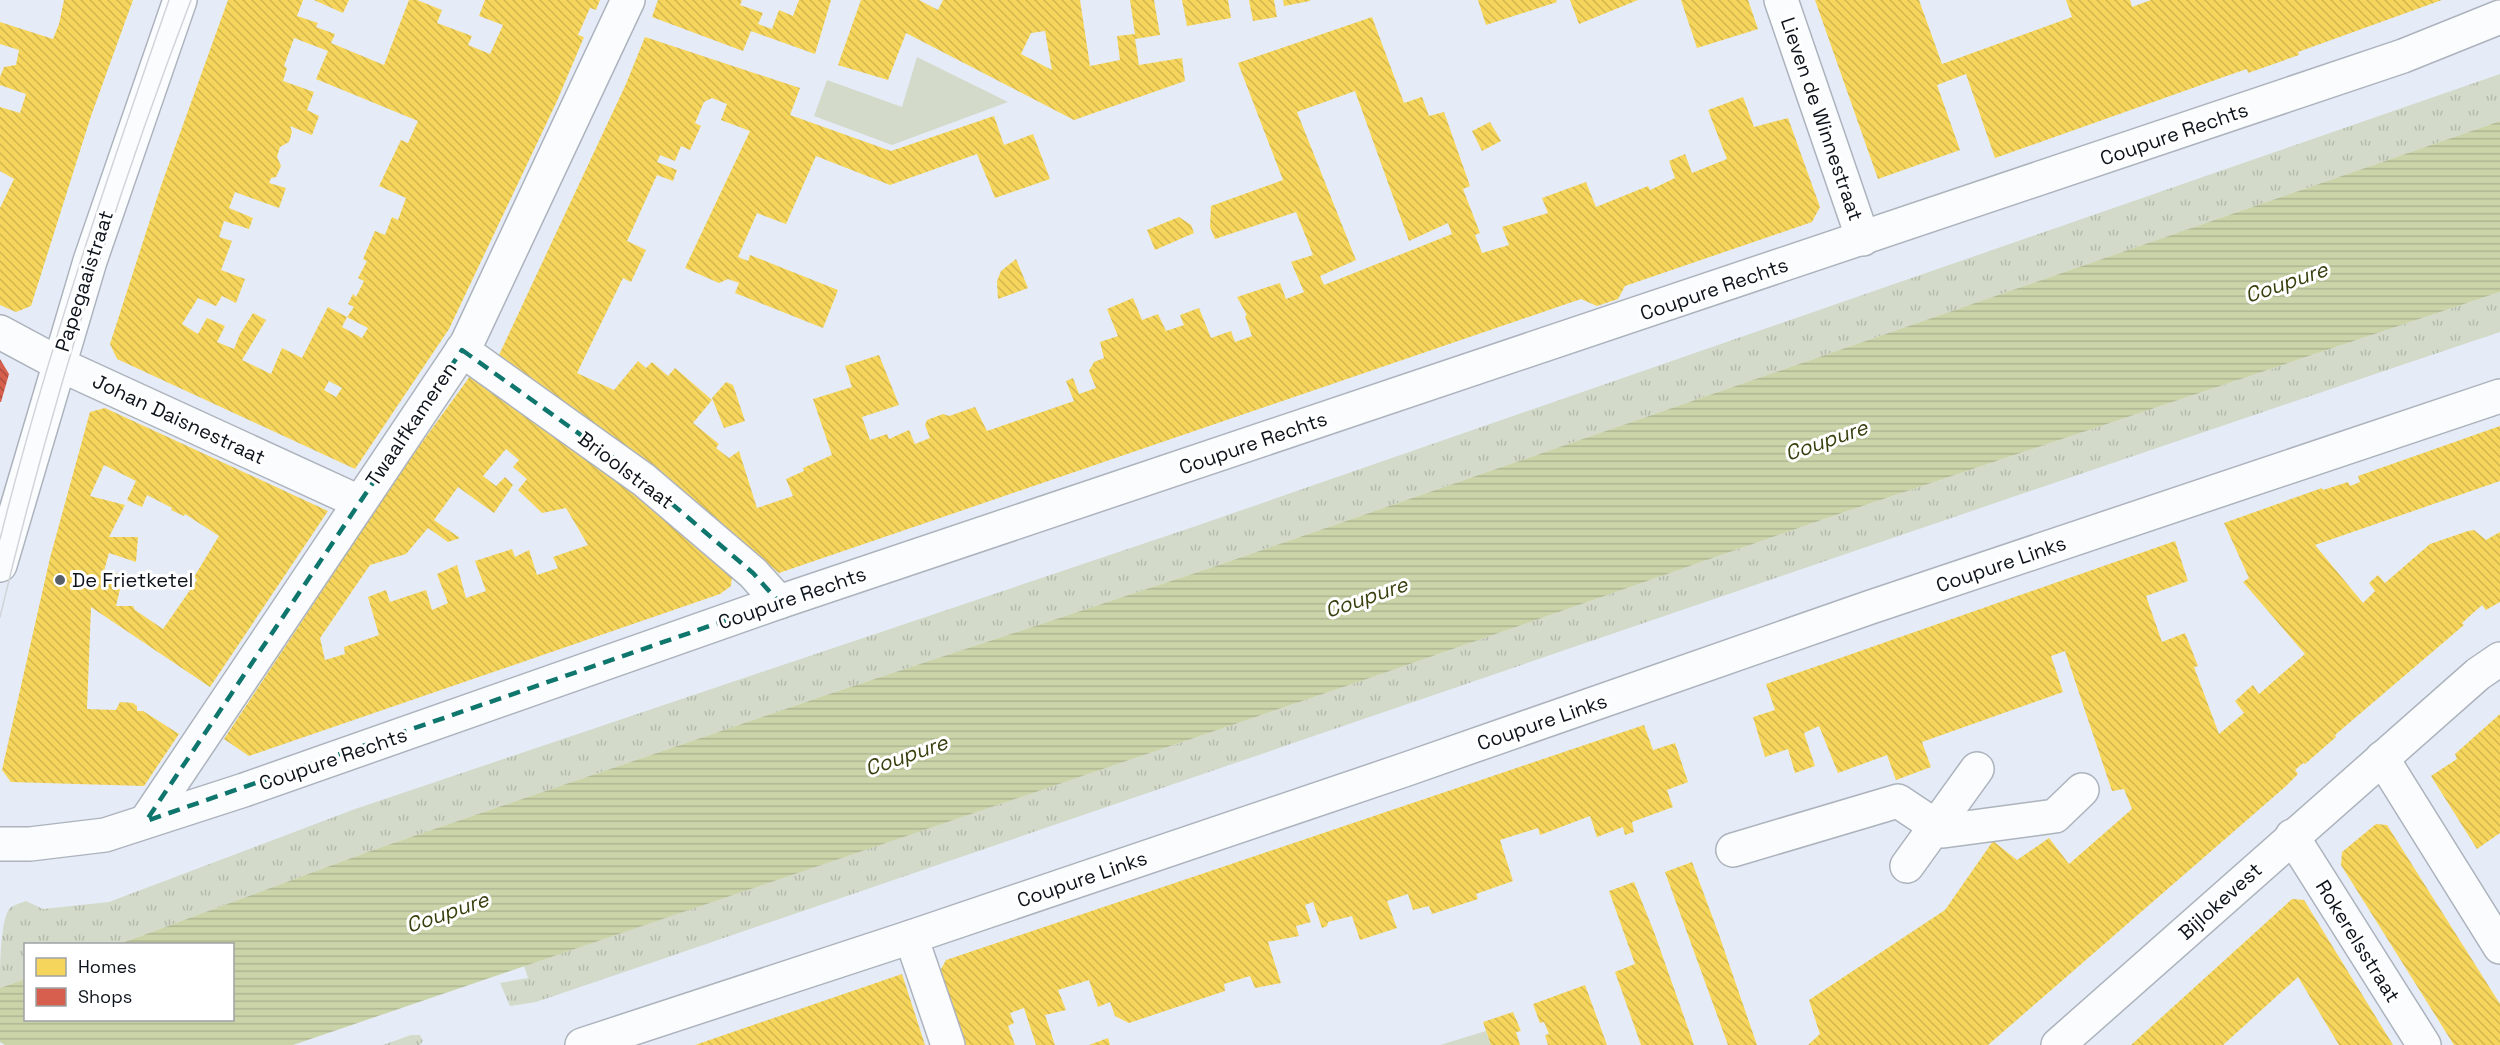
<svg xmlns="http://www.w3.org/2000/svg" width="2500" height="1045" font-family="'Space Grotesk',sans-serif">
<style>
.grass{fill:url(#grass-tufts)}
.green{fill:#d3dac9}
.water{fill:url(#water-rules)}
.homes{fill:url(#homes-back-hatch);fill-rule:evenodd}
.shops{fill:url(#shops-back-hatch)}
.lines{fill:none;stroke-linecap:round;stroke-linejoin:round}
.minor-casing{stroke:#acb3bc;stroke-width:36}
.minor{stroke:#fbfcfe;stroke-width:33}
.tram{stroke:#d1d4d8;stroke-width:1.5}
.marked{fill:none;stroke:#0f766e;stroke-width:4.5;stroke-dasharray:12 8;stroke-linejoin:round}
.poi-dot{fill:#595f68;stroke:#fff;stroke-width:2}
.labels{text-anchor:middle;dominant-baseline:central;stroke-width:6;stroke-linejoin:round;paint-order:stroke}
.street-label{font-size:20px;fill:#0d131b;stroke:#fff}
.poi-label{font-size:20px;fill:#0d131b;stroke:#fff;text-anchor:start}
.water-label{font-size:21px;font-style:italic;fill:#393f0c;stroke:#fff}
</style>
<defs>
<pattern id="grass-tufts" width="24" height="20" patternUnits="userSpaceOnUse" patternTransform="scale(1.5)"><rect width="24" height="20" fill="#d3dac9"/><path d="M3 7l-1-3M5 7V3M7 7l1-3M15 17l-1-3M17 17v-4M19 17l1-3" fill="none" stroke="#b4baac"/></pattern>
<pattern id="water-rules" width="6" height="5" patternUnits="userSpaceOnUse" patternTransform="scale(1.5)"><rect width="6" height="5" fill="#cbd4a9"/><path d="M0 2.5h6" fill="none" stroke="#adb591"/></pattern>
<pattern id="homes-back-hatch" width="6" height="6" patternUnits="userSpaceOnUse" patternTransform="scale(1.5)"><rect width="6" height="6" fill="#f6d55c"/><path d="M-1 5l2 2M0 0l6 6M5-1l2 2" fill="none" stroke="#d2b64f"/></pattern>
<pattern id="shops-back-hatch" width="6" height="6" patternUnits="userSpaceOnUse" patternTransform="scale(1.5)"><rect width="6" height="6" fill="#d6604d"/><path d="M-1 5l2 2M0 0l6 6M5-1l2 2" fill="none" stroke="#ac4e3f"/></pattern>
</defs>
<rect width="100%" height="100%" fill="#e5ecf7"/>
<g class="grass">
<path d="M2500,74V121L1210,568L826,695L370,851L119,944H26L25,979L0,988C0,969 0,923 9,909C13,905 21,903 26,901L43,909L109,902L355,809L1196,526Z"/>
<path d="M2500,292V332C1844,553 1191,779 536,1002L510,1006L500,983L528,978L524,966L1373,677L1836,515Z"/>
<path d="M411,1035H420L423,1041L420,1045H383Z"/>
</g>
<g class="green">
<path d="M917,57L1008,102L892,145L814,116L827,80L902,107Z"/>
<path d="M1486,1031L1491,1045H1440Z"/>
</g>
<path class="water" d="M2500,121V292L1836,515L1373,677L293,1045H5L0,1042V988L25,979L26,1020H232V944H119L370,851L826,695L1210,568Z"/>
<g class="homes">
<path d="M64,0H133L91,116L31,306L16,312L0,305V208L14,179L0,171V107L20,113L26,94L0,85V77L4,67L16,65L19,50L0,44V22L53,39L59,24Z"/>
<path d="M228,0H303L297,16L318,23L316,27L335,34L331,43L384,65L409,0H417L442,10L437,23L472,36L468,45L490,54L503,25L479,16L485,0H600L596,10L590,8L578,35L584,37L557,101L449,329L355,469L117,359L110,344L161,186ZM294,38L328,51L316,79L418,121L408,143L401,140L379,186L406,198L398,220L392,217L385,235L375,231L363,259L367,261L358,278L364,281L356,297L353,294L348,304L354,307L347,317L328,307L302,358L282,348L271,374L242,360L266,320L253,313L240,334L234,349L217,342L225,326L207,318L198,334L182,324L198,298L216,306L222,296L236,303L245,279L221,270L232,241L219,237L224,221L249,229L253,218L229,208L235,192L279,208L286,188L269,183L271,178L276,177L281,166L277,157L280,147L289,142L292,132L290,126L312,135L319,116L307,110L314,92L283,81L287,68L284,66ZM347,317L368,328L362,338L342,327ZM329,381L342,388L336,397L324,390Z"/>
<path d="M314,0H349L343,13Z"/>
<path d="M658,0H742L740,5L763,13L758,24L772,29L779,10L793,16L799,0H831L815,54L751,31L743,51L652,17Z"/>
<path d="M861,0H919L938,10L943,0H1080L1090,66L1120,60L1117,36L1135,34L1130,0H1154L1160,35L1135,39L1139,65L1182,58L1185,81L1074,120L906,33L888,80L838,65ZM1045,31L1052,70L1021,54L1031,33Z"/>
<path d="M1182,0H1228L1231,18L1187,26Z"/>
<path d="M1249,0H1274L1277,17L1253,21Z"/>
<path d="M1283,0H1310V1L1284,6Z"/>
<path d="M1478,0H1556L1557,2L1486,25Z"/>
<path d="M1570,0H1638L1579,24Z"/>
<path d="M1681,0H1748L1758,29L1697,48Z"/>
<path d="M1815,0H1919L1942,64L2072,17L2066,0H2130L2132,7L2151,0H2442L2298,52L2299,55L2248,73L2247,69L2235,73L1995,158L1966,74L1937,85L1960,150L1878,179Z"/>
<path d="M1372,17L1404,103L1422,97L1429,116L1444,112L1470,186L1463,189L1480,233L1475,235L1482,253L1509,245L1502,227L1548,213L1542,198L1586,182L1596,207L1648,186L1650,190L1675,178L1669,161L1685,154L1692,173L1727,159L1708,110L1743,97L1754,127L1788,118L1820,207L1812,222L1625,286L1618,299L1597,306L1581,299L779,573L654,468L498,357L626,84L645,37L800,88L790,115L891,151L994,116L1004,145L1033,134L1050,179L995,198L977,154L890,185L816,156L786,224L757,213L738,257L748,261L750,255L838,290L823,328L735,293L739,283L728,279L719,283L685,268L750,131L721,120L727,104L712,98L704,102L695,123L701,126L690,150L681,146L675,161L660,155L657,162L677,170L673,181L657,175L627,241L646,250L631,282L623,278L577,373L614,390L638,361L646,368L652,362L668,376L675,368L712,400L693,423L719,444L716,448L729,458L739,451L757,508L793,496L786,479L804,471L803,468L832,455L813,399L852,387L845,366L879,355L899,405L862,417L870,440L887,434L889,439L909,430L915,444L930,438L925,425L927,420L943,414L949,416L975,407L987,431L1074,401L1066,381L1073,378L1079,394L1096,388L1089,371L1094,362L1104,358L1100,342L1118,336L1107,309L1133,298L1142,320L1158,314L1166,331L1184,325L1180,315L1199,308L1211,338L1231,331L1235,342L1252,336L1245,316L1247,315L1237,297L1280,283L1286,299L1304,292L1291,262L1313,255L1296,212L1215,239L1210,227L1211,206L1283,180L1238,63ZM1355,91L1409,241L1448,223L1452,234L1324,285L1320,276L1356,260L1297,112Z"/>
<path d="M1490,122L1501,141L1482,151L1472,131Z"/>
<path d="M1179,217L1191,225L1194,233L1155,250L1147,230Z"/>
<path d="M1016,259L1028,288L998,299L997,281L1001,271Z"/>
<path d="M473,372L630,489L732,576L731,586L720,594L249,756L224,739L402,470ZM506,449L519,460L513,467L527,479L518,490L542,513L566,508L588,545L553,557L558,568L537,575L529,550L515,557L512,549L475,561L486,591L466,598L457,565L437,574L448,603L432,610L426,590L390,602L386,590L368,597L379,635L344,647L345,654L325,660L320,638L370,565L406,554L428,528L448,542L460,538L434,520L458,487L494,513L513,485L505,477L496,486L483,476Z"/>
<path d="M726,382L733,385L745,421L724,428L712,398Z"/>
<path d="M105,408L328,511L210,687L91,607L87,709L116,710L120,702L133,703L137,706V711H143L179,734L144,786L11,782L2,770L50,558L90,412ZM104,465L136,481L127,500L142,507L147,495L172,508L171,510L184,516L185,514L219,536L194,577L197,580L163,629L135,610L133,606H116L120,589L116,588L119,574L104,571L109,553L136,562L138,537H109L125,505L90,496Z"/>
<path d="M2500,426V481L2315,545L2363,603L2375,591L2369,583L2378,575L2385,583L2430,544L2468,531L2474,530L2486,540L2500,532V602L2486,610L2482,605L2462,623L2464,625L2335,735L2336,737L2305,764L2303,763L2295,770L2298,774L2285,787L1988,1045H1808L1820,1034L1809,1000L1945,910L1993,841L2017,860L2049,838L2069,864L2132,809L2124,789L2112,791L2065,651L2051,656L2063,692L1922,742L1931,767L1896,780L1887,755L1838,773L1819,726L1804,733L1815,766L1795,773L1788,749L1765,757L1753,717L1775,710L1766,684L2175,541L2188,581L2146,596L2162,642L2185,633L2198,666L2194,667L2219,734L2244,713L2235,701L2246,691L2253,685L2259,694L2305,654L2243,582L2249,578L2224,523L2322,488L2323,490L2348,482L2350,486L2360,482L2358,476Z"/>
<path d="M2500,714V833L2477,849L2431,776L2457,759L2455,754Z"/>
<path d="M1644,725L1653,750L1675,743L1688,782L1667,790L1673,807L1632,822L1634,832L1625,835L1623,827L1597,837L1590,816L1540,835L1538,828L1500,840L1513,881L1476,894L1478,899L1432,914L1429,906L1413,910L1408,894L1387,901L1397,928L1360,940L1352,916L1328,922L1327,926L1322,928L1313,902L1305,905L1311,922L1296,926L1299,936L1268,942L1281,983L1255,988L1250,976L1224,984L1225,991L1129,1023L1115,1016L1110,1002L1098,1007L1089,980L1058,990L1066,1010L1045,1015L1055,1045H1036L1024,1008L1010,1013L1014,1023L1008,1026L1015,1045H965L940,971L946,960Z"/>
<path d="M2376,824L2387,825L2500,1004V1045H2454L2341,865L2342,852Z"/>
<path d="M1692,862L1718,932L1757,1045H1728L1665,872Z"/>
<path d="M1634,882L1654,932L1694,1045H1641L1615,972L1635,964L1609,891Z"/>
<path d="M2292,899L2304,900L2393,1045H2339L2298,977L2223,1045H2131Z"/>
<path d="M902,974L925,1045H695Z"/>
<path d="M1585,985L1607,1045H1548L1545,1035L1549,1034L1544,1022L1540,1023L1533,1004Z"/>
<path d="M1513,1012L1521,1031L1516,1032L1520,1045H1491L1483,1022Z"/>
<path d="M1108,1038L1110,1045H1089Z"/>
</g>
<path class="shops" d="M0,359L9,374L1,402H0Z"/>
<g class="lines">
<g class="minor-casing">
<g id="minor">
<path d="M1781,0L1863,239"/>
<path d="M0,332L67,368L359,502"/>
<path d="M462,350L644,480L753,573L779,602"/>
<path d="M0,565L90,261L180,0"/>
<path d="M2382,758L2500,947"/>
<path d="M146,821L467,343L628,0"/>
<path d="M2292,836L2424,1045"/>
<path d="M0,844H30L105,835L244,790L779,602L2403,56L2500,17"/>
<path d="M1733,850L1898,801L1943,831L2055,816L2082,790"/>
<path d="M1907,866L1977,769"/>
<path d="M911,937L948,1045"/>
<path d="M582,1045L911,937L1404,770L1868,608L2500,396"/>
<path d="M2058,1045L2478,674L2500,659"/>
</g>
</g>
<use href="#minor" class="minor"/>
<g class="tram">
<path d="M0,539C46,356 107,178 169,0"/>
<path d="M0,617C50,408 114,201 191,0"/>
</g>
</g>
<path class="marked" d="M462,350L644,480L753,573L779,602L146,821Z"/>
<circle class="poi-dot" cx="60" cy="580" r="6"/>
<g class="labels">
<g class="street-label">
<text transform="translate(1822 119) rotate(71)">Lieven de Winnestraat</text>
<text transform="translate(2174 134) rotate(-19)">Coupure Rechts</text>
<text transform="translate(84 281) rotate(-72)">Papegaaistraat</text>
<text transform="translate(1714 289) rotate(-19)">Coupure Rechts</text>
<text transform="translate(179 419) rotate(25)">Johan Daisnestraat</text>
<text transform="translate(411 424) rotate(-56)">Twaalfkameren</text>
<text transform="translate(1253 443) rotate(-19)">Coupure Rechts</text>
<text transform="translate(626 470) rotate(37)">Brioolstraat</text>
<text transform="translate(2001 564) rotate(-19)">Coupure Links</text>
<text transform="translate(792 598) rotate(-19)">Coupure Rechts</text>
<text transform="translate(1542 722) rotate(-19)">Coupure Links</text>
<text transform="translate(333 759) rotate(-19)">Coupure Rechts</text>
<text transform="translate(1082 879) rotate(-19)">Coupure Links</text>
<text transform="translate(2220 901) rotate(-42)">Bijlokevest</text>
<text transform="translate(2358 941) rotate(58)">Rokerelsstraat</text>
</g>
<g class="poi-label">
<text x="72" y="580">De Frietketel</text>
</g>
<g class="water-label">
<text transform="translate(2286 282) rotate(-19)">Coupure</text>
<text transform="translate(1826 440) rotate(-19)">Coupure</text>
<text transform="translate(1366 597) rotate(-19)">Coupure</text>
<text transform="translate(906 755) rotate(-19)">Coupure</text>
<text transform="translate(447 912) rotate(-19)">Coupure</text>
</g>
</g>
<rect x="24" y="943" width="210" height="78" fill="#ffffff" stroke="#9ea1a4" stroke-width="1.5"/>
<rect x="36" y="958" width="30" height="18" fill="#f6d55c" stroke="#9ea1a4" stroke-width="1.5"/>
<text x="78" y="973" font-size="18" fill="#0d131b">Homes</text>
<rect x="36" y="988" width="30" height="18" fill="#d6604d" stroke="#9ea1a4" stroke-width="1.5"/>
<text x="78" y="1003" font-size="18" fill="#0d131b">Shops</text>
</svg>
